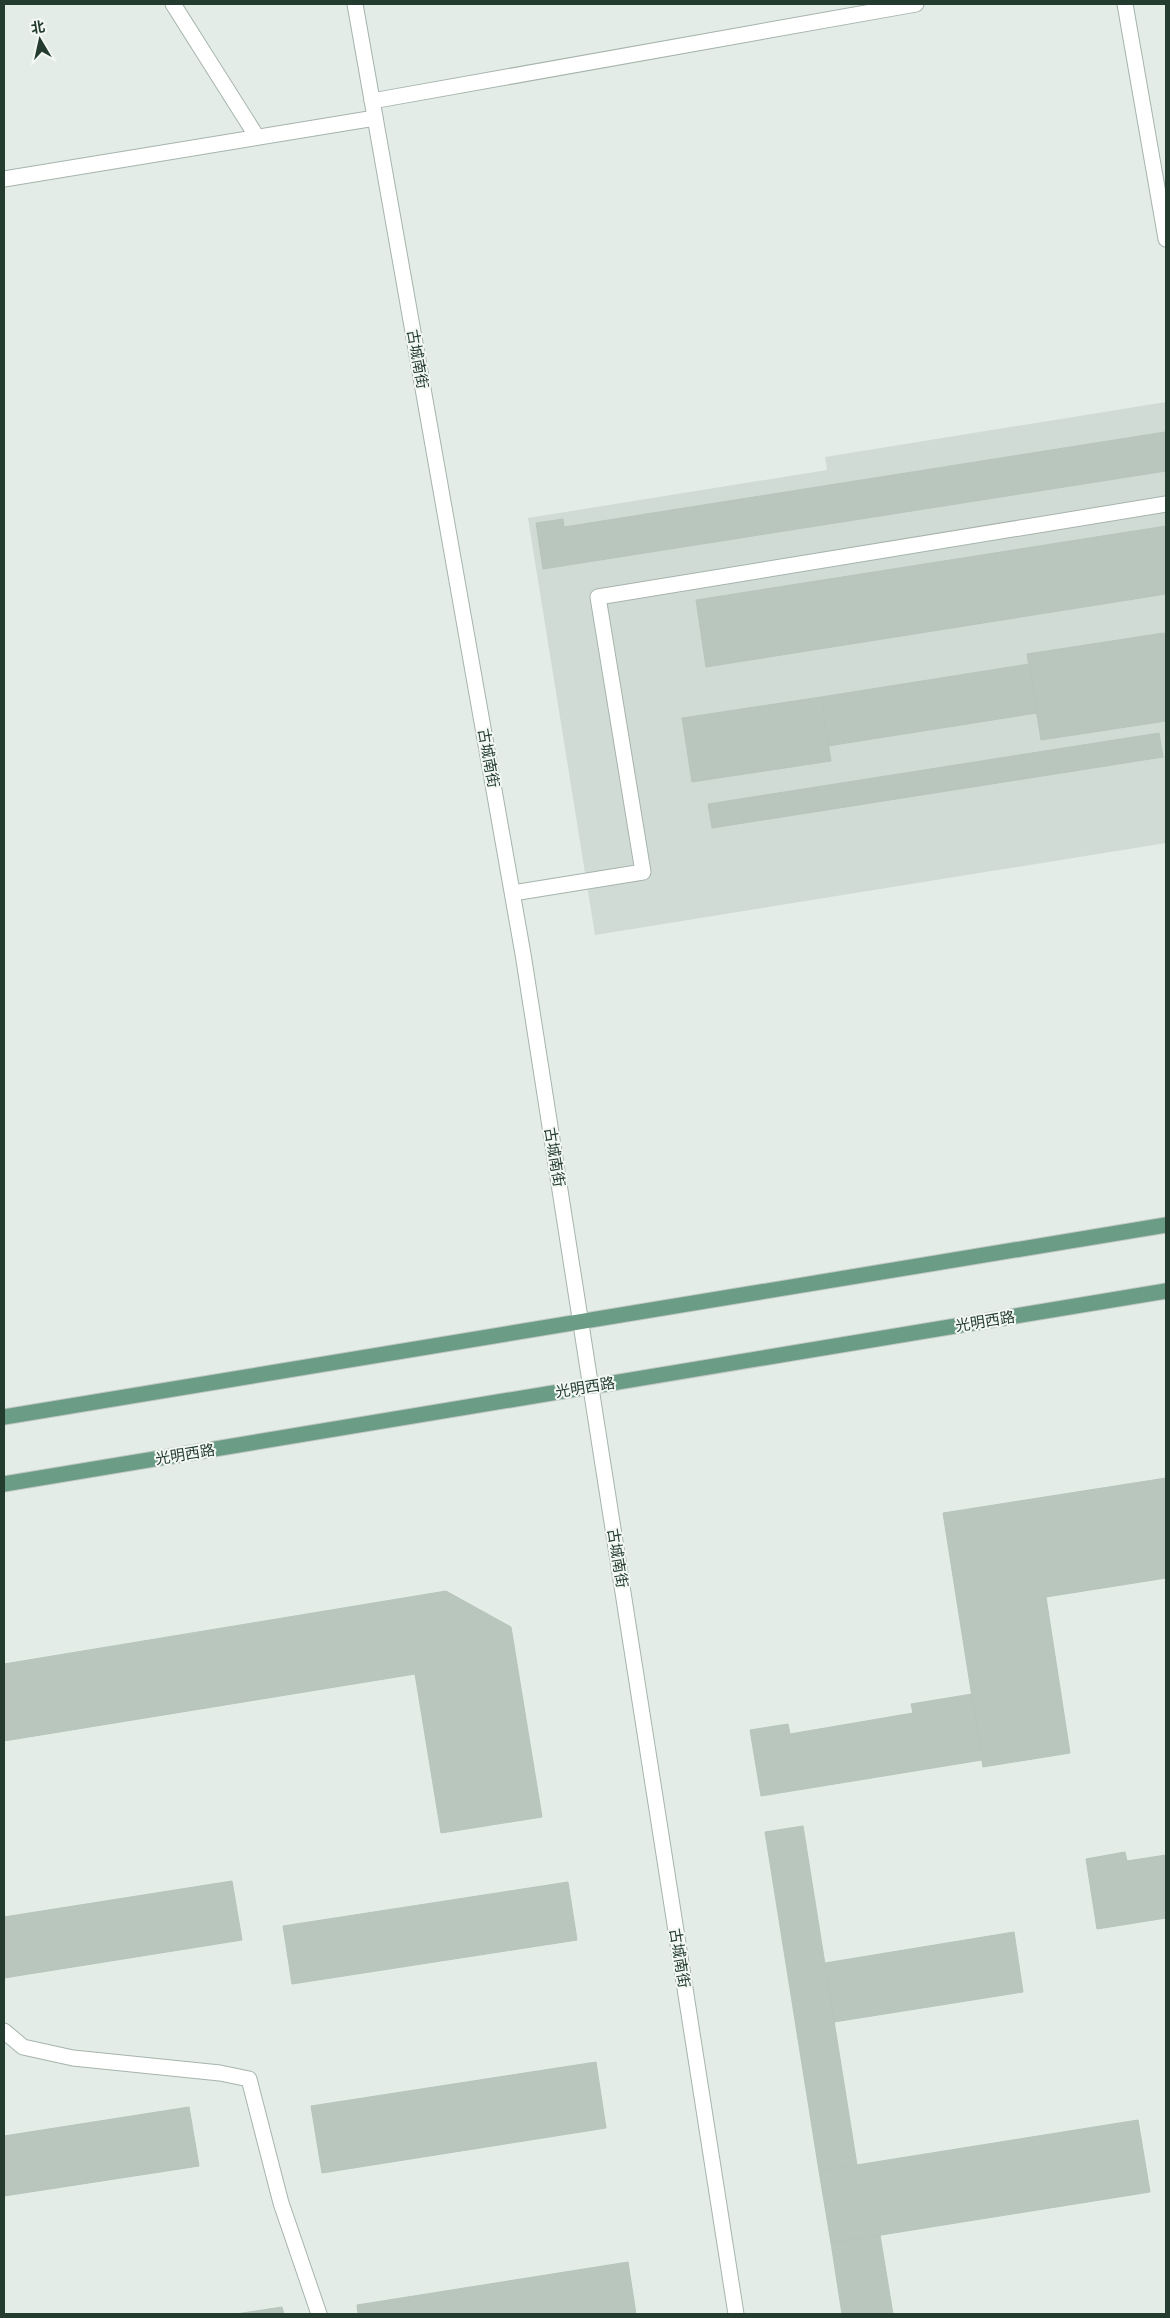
<svg xmlns="http://www.w3.org/2000/svg" width="1170" height="2318" font-family="Poppins,'Noto Sans SC',sans-serif">
<style>
.built{fill:#d1dbd5}
.building{fill:#b9c6be;stroke:#b6c5bc}
.lines{fill:none;stroke-linecap:round;stroke-linejoin:round}
.minor-casing{stroke:#a6b4ac;stroke-width:17}
.major-casing{stroke:#c2c8c5;stroke-width:17}
.minor{stroke:#fff;stroke-width:15}
.major{stroke:#6b9d86;stroke-width:15}
.labels{text-anchor:middle;dominant-baseline:central;stroke-width:4;stroke-linejoin:round;paint-order:stroke}
.street-label{font-size:15px;fill:#243c30;stroke:#f3f8f5}
</style>
<rect width="100%" height="100%" fill="#e3ece6"/>
<path class="built" d="M1166,402V843L595,935L528,518L827,470L825,457Z"/>
<g class="building">
<path d="M1165,432L1166,471L543,569L536,523L563,519L564,527Z"/>
<path d="M1166,526V594L706,667L696,600Z"/>
<path d="M1164,633L1166,649V721L1041,740L1027,654Z"/>
<path d="M1029,664L1037,713L828,746L821,697Z"/>
<path d="M821,697L831,761L692,782L682,718Z"/>
<path d="M1159,733L1163,757L712,828L708,804Z"/>
<path d="M1166,1478V1578L1046,1597L1070,1753L983,1767L943,1513Z"/>
<path d="M446,1591L511,1627L542,1817L441,1833L415,1674L4,1741V1664Z"/>
<path d="M972,1694L982,1760L761,1796L750,1730L788,1724L790,1734L913,1713L911,1704Z"/>
<path d="M803,1826L857,2165L819,2171L765,1832Z"/>
<path d="M1125,1852L1127,1861L1166,1855V1918L1097,1929L1086,1859Z"/>
<path d="M232,1881L242,1940L4,1978V1917Z"/>
<path d="M568,1882L577,1940L292,1984L283,1926Z"/>
<path d="M1014,1932L1023,1992L834,2022L825,1963Z"/>
<path d="M596,2062L606,2128L322,2173L311,2106Z"/>
<path d="M189,2107L199,2166L4,2196V2136Z"/>
<path d="M1138,2120L1150,2192L831,2243L819,2171Z"/>
<path d="M880,2235L893,2314H842L831,2243Z"/>
<path d="M628,2262L636,2314H358L357,2305Z"/>
<path d="M282,2307L284,2314H236Z"/>
</g>
<g class="lines">
<g class="minor-casing">
<g id="minor">
<path d="M173,4L257,137"/>
<path d="M355,4L523,954L736,2314"/>
<path d="M1125,4L1166,239"/>
<path d="M372,101L916,4"/>
<path d="M4,179L375,118"/>
<path d="M513,893L643,872L598,597L1166,504"/>
<path d="M4,2031L23,2047L73,2058L220,2073L249,2079L281,2203L319,2314"/>
</g>
</g>
<g class="major-casing">
<g id="major">
<path d="M4,1417L1166,1225"/>
<path d="M4,1484L1166,1291"/>
</g>
</g>
<use href="#minor" class="minor"/>
<use href="#major" class="major"/>
</g>
<g class="labels">
<g class="street-label">
<text transform="translate(418 359) rotate(80)">古城南街</text>
<text transform="translate(489 758) rotate(80)">古城南街</text>
<text transform="translate(555 1157) rotate(81)">古城南街</text>
<text transform="translate(985 1321) rotate(-9)">光明西路</text>
<text transform="translate(585 1387) rotate(-9)">光明西路</text>
<text transform="translate(185 1454) rotate(-9)">光明西路</text>
<text transform="translate(618 1558) rotate(81)">古城南街</text>
<text transform="translate(680 1958) rotate(81)">古城南街</text>
</g>
</g>
<rect width="1170" height="2318" fill="none" stroke="#243c30" stroke-width="10"/>
<g transform="translate(40 40) rotate(351)" stroke="#f3f8f5" stroke-width="4" paint-order="stroke">
<path d="M0-4L9 19L0 12L-9 19Z" fill="#243c30"/>
<text y="-8" font-size="14" font-weight="bold" text-anchor="middle" fill="#243c30">北</text>
</g>
</svg>
